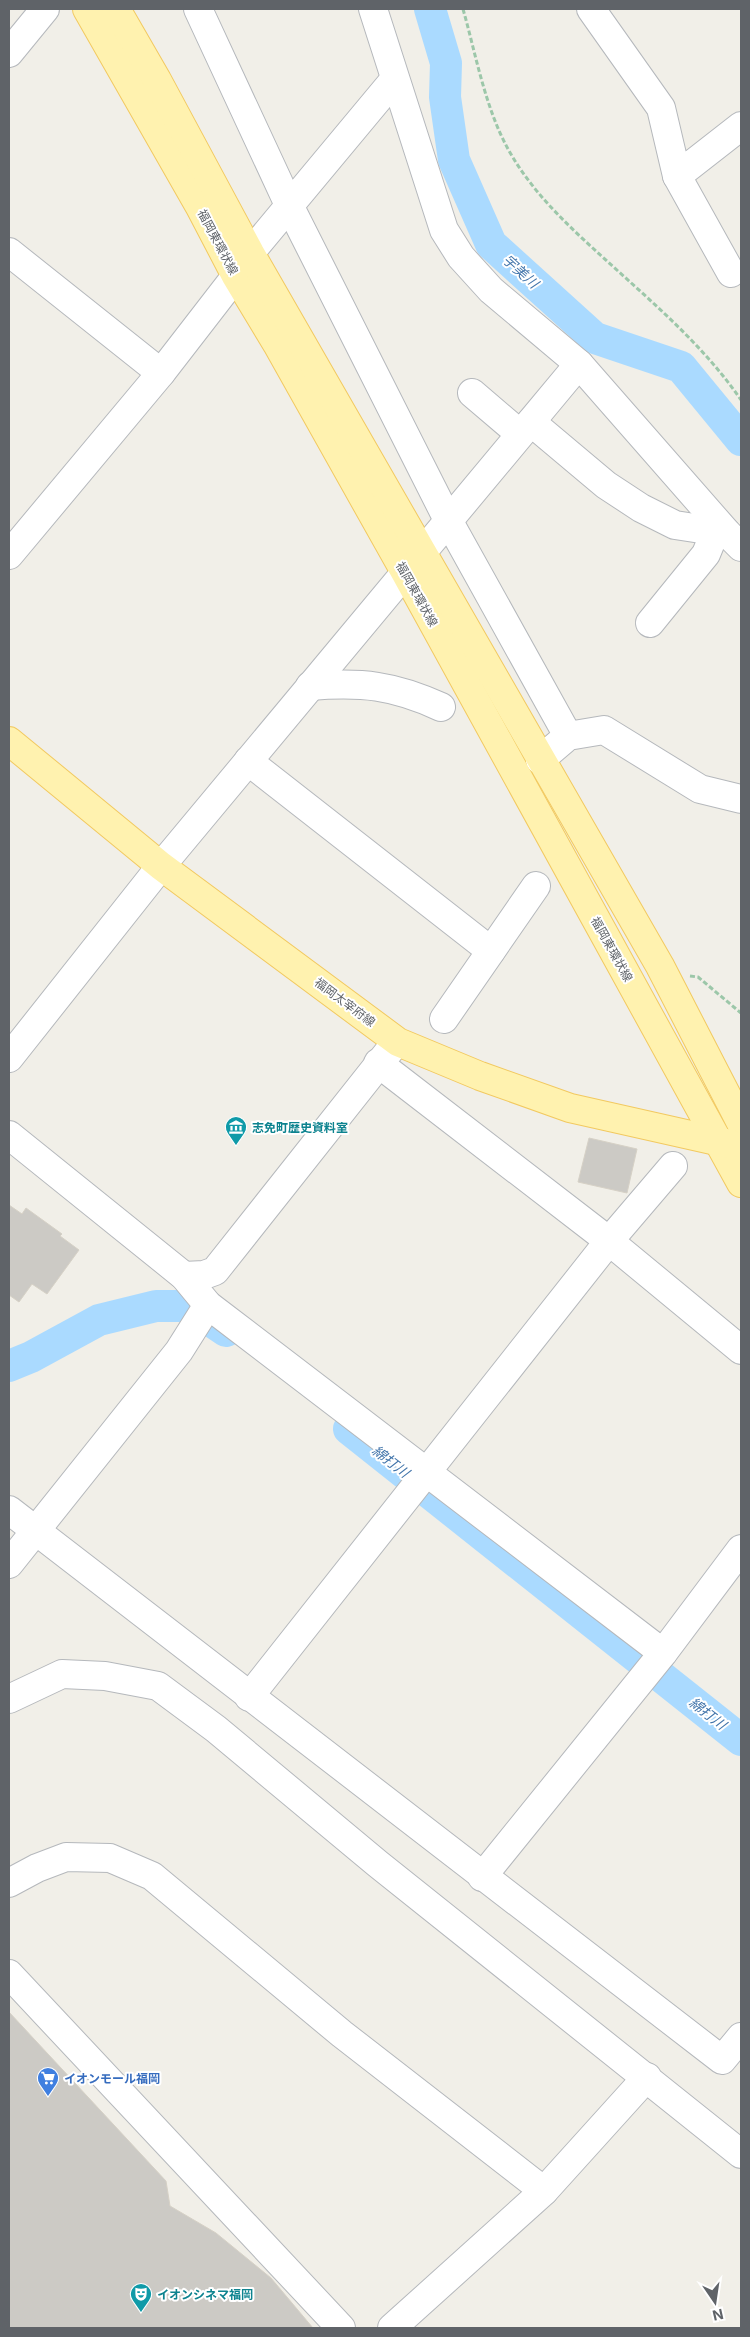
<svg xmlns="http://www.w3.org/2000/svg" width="750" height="2337" font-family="Inter,'Noto Sans JP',sans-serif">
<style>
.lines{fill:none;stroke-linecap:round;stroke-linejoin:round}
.river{stroke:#aadaff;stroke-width:32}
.building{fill:#cccac5;stroke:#d6d1c6}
.minor-casing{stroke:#b5b8bc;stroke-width:30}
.major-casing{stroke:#f2c960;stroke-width:30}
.path{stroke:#9cc7a9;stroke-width:3;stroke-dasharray:5 2.5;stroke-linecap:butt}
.minor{stroke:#fff;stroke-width:28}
.major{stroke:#fff2af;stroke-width:28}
.labels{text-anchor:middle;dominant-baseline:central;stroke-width:4;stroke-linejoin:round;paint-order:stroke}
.street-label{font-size:12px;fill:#5f6368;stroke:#fff}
.culture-label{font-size:12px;font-weight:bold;fill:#0d838f;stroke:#fff;text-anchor:start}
.shop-label{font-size:12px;font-weight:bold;fill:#366cbe;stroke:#fff;text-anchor:start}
.water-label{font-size:14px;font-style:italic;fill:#4174aa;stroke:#fff}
</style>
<rect width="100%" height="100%" fill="#f1efe8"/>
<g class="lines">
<g class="river">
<path d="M430,9L446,63L445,97L454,160L491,244L595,338L681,367L741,440"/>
<path d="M9,1366L31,1357L99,1320L156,1306H189L226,1331"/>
<path d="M349,1429L741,1740"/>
</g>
</g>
<g class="building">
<path d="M589,1138L637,1149L627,1193L578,1182Z"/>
<path d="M9,1205L22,1214L26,1208L62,1234L60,1236L79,1250L47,1294L32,1284L19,1302L9,1295Z"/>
<path d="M9,2012L166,2181L170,2206L216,2233L271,2278L313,2328H9Z"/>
</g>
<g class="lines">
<g class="minor-casing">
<g id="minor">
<path d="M198,9L289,205L448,520L568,736"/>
<path d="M373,9L444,230L461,257L491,290L579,364L727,533L741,547"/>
<path d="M591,9L661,108L677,176L741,126"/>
<path d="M9,53L45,9"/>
<path d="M677,176L731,273"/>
<path d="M9,252L161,373"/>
<path d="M250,253L394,80"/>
<path d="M472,393L520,434"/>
<path d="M531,422L606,485L641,508L675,525L727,533"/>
<path d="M9,555L161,373L236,276"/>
<path d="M650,623L706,554L715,532"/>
<path d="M310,686C362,682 393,685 441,707"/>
<path d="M540,760L568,736L604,730L700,789L741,799"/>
<path d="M248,761L491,951"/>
<path d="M444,1019L536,886"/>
<path d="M9,1058L161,866L579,364"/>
<path d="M378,1063L609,1241L741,1350"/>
<path d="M9,1135L184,1276L208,1305L663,1653"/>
<path d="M184,1276L204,1275L215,1271L390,1050"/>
<path d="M9,1510L722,2060L741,2037"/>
<path d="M9,1564L179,1351L208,1305"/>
<path d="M249,1697L609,1241L673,1166"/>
<path d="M9,1699L62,1674L105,1676L158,1686L216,1729L378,1864L741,2154"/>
<path d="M482,1877L663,1653L741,1549"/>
<path d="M9,1883L37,1868L66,1857L110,1858L152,1876L342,2034L544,2191"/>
<path d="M9,1974L341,2328"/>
<path d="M392,2328L544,2191L647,2077"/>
</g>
</g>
<g class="major-casing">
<g id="major">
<path d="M87,9L200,207L236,276L277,344L405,572L741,1183"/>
<path d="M116,9L157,80L250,253L660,966L741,1123"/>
<path d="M9,741L161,866L398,1042L480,1076L570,1108L730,1144"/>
</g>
</g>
<g class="path">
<path d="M463,9C476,55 485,107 508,149C530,189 563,221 596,251C647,298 702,343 741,400"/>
<path d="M690,976L698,977L741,1013"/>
</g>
<use href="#minor" class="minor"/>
<use href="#major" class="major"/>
</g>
<defs>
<g id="museum-pin" transform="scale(1.125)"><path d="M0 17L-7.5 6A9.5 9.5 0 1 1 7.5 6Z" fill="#0f9aa8" stroke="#fff"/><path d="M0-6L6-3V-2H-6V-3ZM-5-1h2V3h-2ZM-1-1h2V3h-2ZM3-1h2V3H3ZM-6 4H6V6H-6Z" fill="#fff"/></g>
<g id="supermarket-pin" transform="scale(1.125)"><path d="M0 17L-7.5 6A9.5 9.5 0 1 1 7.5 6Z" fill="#3f7fe0" stroke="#fff"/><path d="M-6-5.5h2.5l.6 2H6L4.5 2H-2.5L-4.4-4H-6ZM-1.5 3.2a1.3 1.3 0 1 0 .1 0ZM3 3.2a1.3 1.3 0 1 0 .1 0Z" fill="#fff"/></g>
<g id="theatre-pin" transform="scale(1.125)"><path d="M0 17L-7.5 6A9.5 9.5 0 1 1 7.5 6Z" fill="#0f9aa8" stroke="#fff"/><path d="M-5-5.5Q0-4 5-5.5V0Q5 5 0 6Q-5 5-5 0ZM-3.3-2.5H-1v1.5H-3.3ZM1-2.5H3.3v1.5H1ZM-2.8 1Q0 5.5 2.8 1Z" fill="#fff"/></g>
</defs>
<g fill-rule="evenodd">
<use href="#museum-pin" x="236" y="1127"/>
<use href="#supermarket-pin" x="48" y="2078"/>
<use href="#theatre-pin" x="141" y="2294"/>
</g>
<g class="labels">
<g class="street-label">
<text transform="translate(218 242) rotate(62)">福岡東環状線</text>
<text transform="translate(417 594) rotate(61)">福岡東環状線</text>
<text transform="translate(612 949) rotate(61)">福岡東環状線</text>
<text transform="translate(345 1002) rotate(37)">福岡太宰府線</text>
</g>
<g class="culture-label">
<text x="252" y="1127">志免町歴史資料室</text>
<text x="157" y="2294">イオンシネマ福岡</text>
</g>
<g class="shop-label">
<text x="64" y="2078">イオンモール福岡</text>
</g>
<g class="water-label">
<text transform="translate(521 271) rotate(42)">宇美川</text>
<text transform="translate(391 1461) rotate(38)">綿打川</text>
<text transform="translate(708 1713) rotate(38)">綿打川</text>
</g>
</g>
<rect width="750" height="2337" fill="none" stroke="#5f6368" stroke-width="20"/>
<g transform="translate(715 2302) rotate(167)" stroke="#ffffff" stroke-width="4" paint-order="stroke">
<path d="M0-4L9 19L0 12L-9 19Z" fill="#5f6368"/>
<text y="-8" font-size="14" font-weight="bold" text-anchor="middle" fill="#5f6368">N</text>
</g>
</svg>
